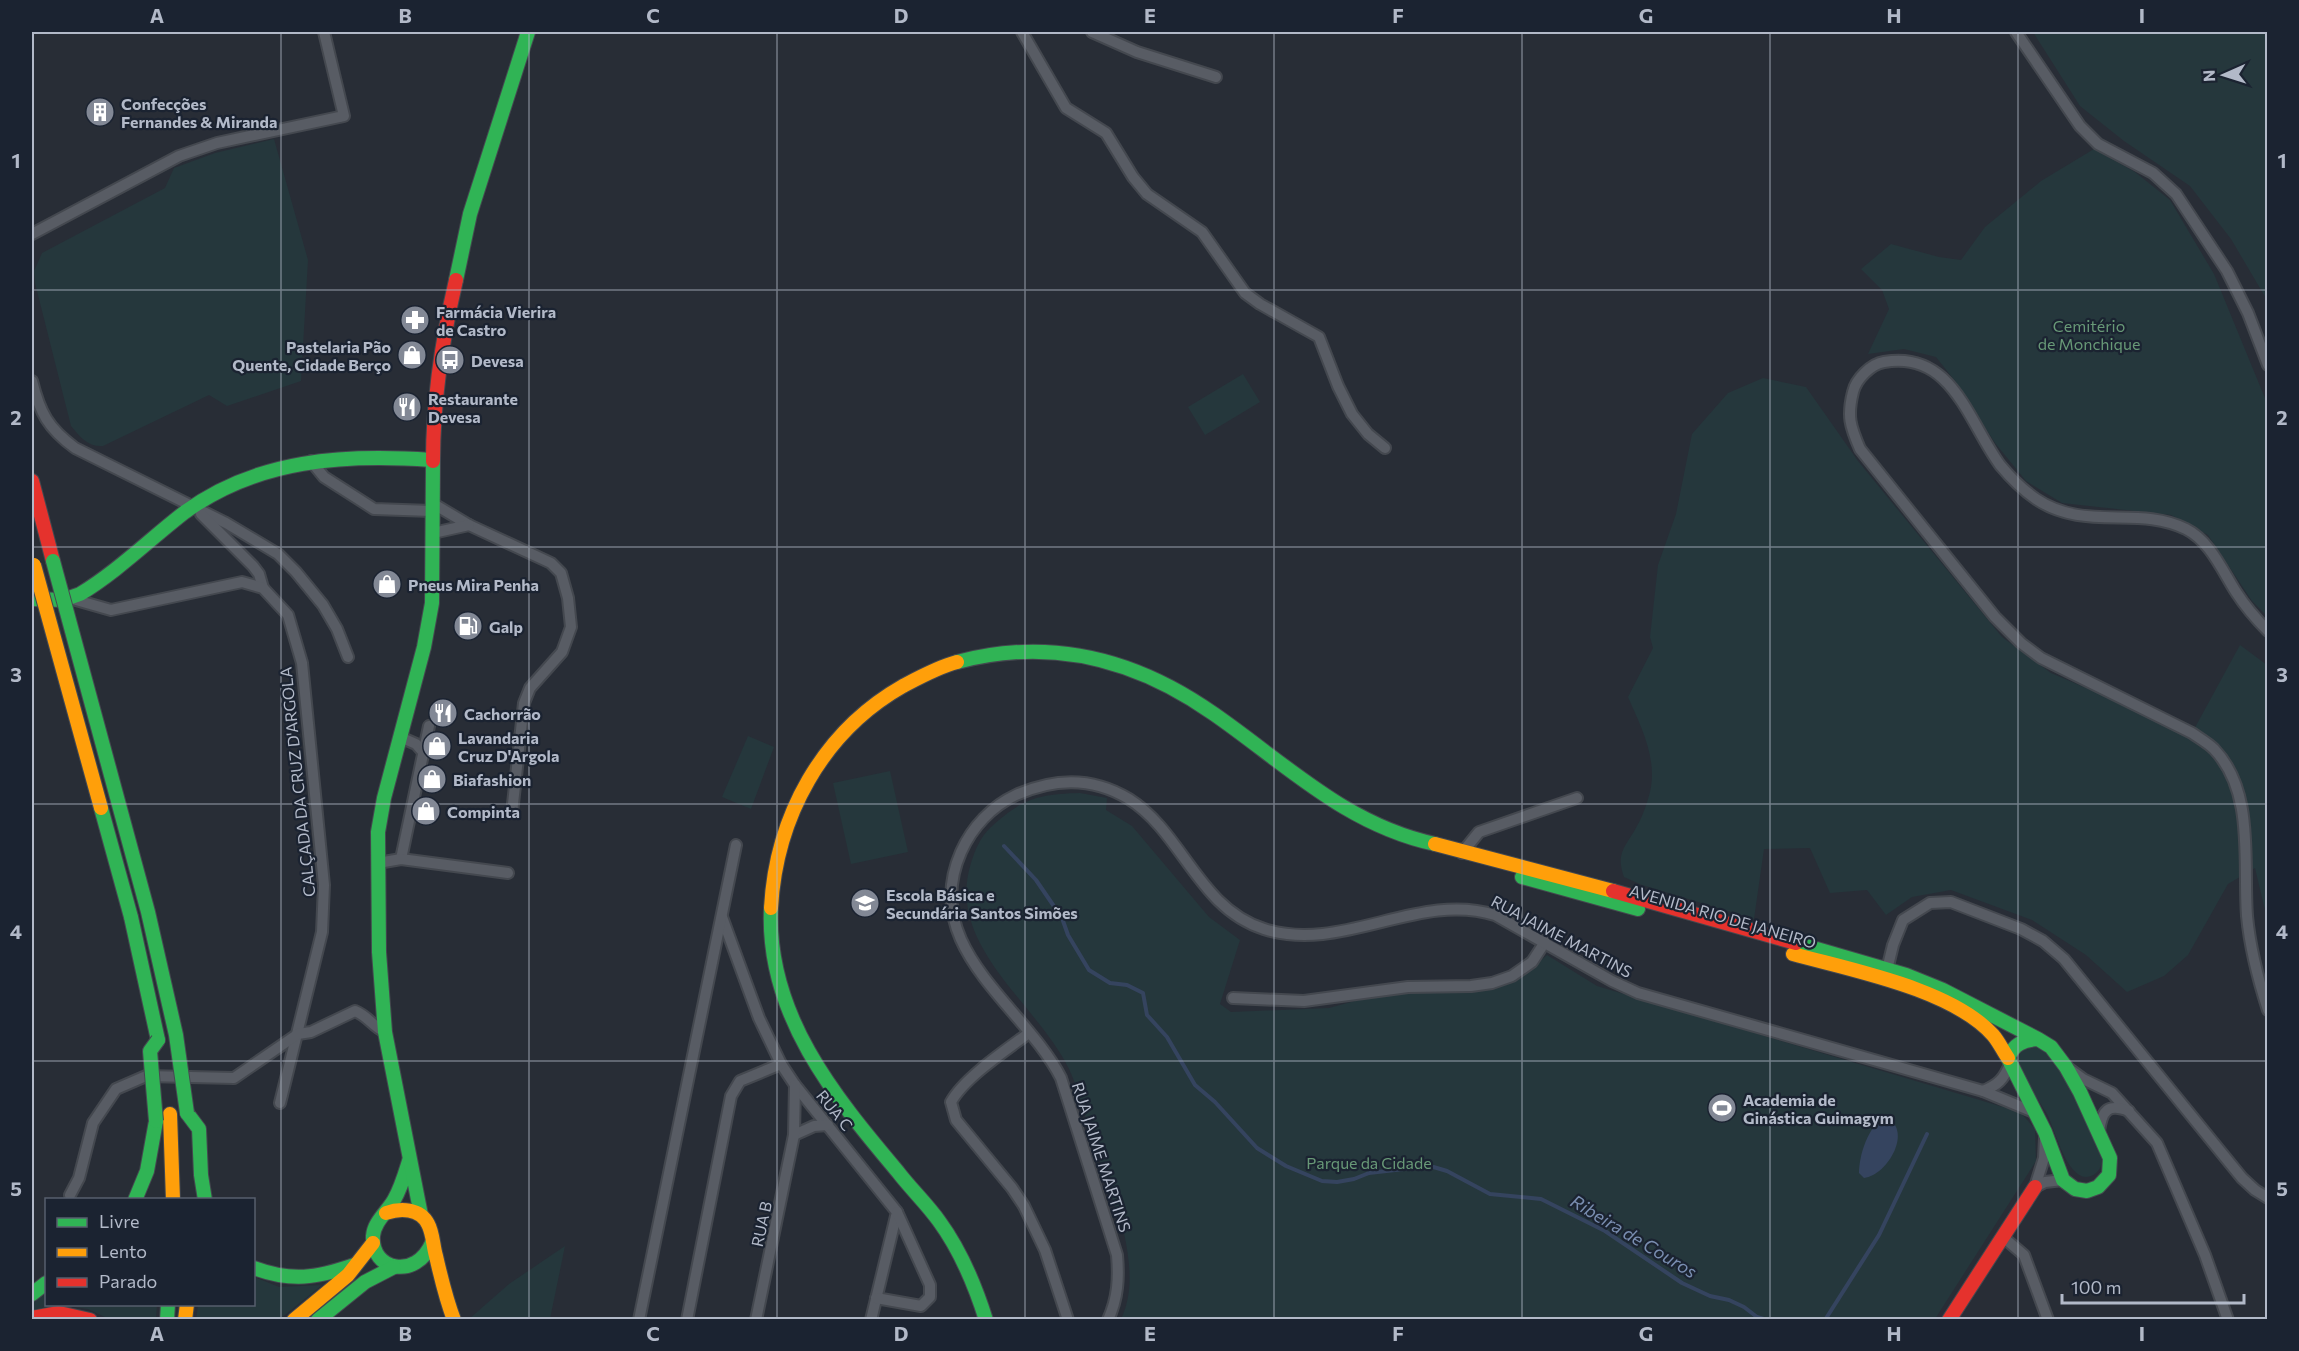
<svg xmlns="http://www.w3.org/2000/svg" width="2299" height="1351" font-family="Commissioner,sans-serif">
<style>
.green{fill:#25373c}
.water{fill:#35445f}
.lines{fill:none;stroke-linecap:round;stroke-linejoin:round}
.stream{stroke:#35445f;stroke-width:4}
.street-casing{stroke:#44484f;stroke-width:14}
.fast-casing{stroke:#44484f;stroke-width:16}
.slow-casing{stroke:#44484f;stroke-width:16}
.jam-casing{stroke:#44484f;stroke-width:16}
.street{stroke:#585c64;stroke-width:10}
.fast{stroke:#30b455;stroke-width:14}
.slow{stroke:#ff9f0a;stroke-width:14}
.jam{stroke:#e5322d;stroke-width:14}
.fast-bridge-casing{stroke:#454951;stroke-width:16;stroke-linecap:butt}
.slow-bridge-casing{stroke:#454951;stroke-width:16;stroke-linecap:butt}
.fast-bridge{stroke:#30b455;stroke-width:14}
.slow-bridge{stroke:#ff9f0a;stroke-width:14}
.grid{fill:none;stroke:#b2b9c8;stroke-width:1.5;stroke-opacity:0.55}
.labels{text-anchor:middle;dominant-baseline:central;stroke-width:4.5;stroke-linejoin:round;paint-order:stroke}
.poi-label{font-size:16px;font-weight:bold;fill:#b2b9c8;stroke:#1b2331;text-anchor:start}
.park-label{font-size:16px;fill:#689977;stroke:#1b2331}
.street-label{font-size:16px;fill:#b2b9c8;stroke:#1b2331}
.water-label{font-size:18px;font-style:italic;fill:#798db0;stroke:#1b2331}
.neatline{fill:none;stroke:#b2b9c8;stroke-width:2}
.grid-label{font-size:20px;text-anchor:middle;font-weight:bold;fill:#b2b9c8}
</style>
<rect width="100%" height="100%" fill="#282d36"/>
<g class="green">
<path d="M2033,32H2267V300L2231,239L2190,186L2124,141L2080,106Z"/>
<path d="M274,139L308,260L301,381L227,406L209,395L103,446C88,447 80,437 71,426L35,283L34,271L42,253L165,188L174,168L215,153Z"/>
<path d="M2094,149L2135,172L2170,200L2214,274L2267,403V616L2252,601L2208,535L2171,515L2062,503L2026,481L1995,443L1955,381L1936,357L1904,349L1868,354L1889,309L1882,290L1861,269L1891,244L1939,257L1961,260L1985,227L2041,181Z"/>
<path d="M1243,374L1260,402L1205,435L1188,407Z"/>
<path d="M1763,378L1806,387L1858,461L2002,637L2051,673L2192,733L2240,645L2267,665V913L2264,906L2255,868L2228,884L2188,955L2164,976L2127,992L2086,955L2032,920L1951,890L1912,897L1886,915L1867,890L1830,893L1810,848L1764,849L1754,919L1642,885L1624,877C1615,852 1626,847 1637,826C1643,816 1649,798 1651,787C1656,754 1640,725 1628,697L1653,648L1650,637L1658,565L1676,514L1692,434L1728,393Z"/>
<path d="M748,736L774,747L751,809L722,797Z"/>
<path d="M890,771L908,852L851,864L833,783Z"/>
<path d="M1080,793L1107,798L1106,810L1132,826L1209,917L1240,940L1220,1004L1231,1012L1329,1008L1377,995L1411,990L1483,989L1527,973L1547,955L1597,986L2020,1112L2035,1129L2036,1161L1935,1319H1121C1134,1292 1130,1262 1124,1233C1112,1197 1100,1161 1088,1125C1082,1106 1077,1086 1069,1069C1037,1003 945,946 971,863C975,850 980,838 990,828C1021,799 1038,794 1080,793Z"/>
<path d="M2041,1046L2068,1081L2102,1158C2102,1166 2099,1173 2091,1176C2068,1185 2055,1129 2047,1114C2040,1102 2015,1068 2019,1057C2022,1046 2032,1047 2041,1046Z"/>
<path d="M565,1246L550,1319H469L509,1284Z"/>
<path d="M254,1277L279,1287L322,1285L280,1319L196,1320L198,1305L254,1304Z"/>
<path d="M46,1292V1304L157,1305L156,1319H109L88,1309L74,1307L32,1313V1302Z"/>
</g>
<path class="water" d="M1885,1117C1914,1129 1888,1175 1864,1178L1859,1173C1859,1155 1868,1126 1885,1117Z"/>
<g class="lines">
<g class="stream">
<path d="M1004,846L1036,880L1062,918L1068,935L1089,970L1110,983L1127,985L1143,993L1147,1015L1167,1037L1195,1085L1215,1102L1257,1148L1286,1166L1322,1181L1337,1182L1354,1179L1369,1173L1430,1166L1447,1171L1490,1194L1541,1199L1605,1231L1682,1283L1710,1296L1729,1300L1744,1307L1757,1317L1767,1320"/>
<path d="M1825,1320L1879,1235L1927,1134"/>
</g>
<g class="street-casing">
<g id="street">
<path d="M1022,32L1066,108L1106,133L1133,177L1147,194L1202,232L1245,293L1260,304L1319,337L1338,386L1352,414L1368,434L1385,448"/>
<path d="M1092,32L1137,52L1216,77"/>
<path d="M2016,32L2080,126L2098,144L2153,173L2176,194L2227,271L2248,313L2268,365"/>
<path d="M32,234L179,156L217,143L344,116L324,32"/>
<path d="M32,381C40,413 48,428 75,448L226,523L278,554L296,572L323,605L337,629L348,657"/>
<path d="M311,461L324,477L374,509L432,511"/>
<path d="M432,503L469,525L551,563L561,573L568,598L571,627L562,652L530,688L524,703L512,813"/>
<path d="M201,514L253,566L259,574L263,588"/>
<path d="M433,533L469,525"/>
<path d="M69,598L111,610L242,582L263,588L288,615L302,663L324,885L322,932L280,1103"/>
<path d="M2268,631C2256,619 2245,606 2236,592C2222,570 2210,541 2186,529C2138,505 2085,532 2036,499C2023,490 2010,477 2000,465C1968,421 1952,350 1884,362C1871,364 1856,379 1853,392C1847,416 1850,426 1860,449L1995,617L2021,643L2041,658L2192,733C2199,738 2208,743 2214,749C2255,792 2243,861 2247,916C2250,948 2258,979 2268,1010"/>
<path d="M400,737L416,744L423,752"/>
<path d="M1462,853L1479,832L1577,798"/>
<path d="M401,859L429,726"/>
<path d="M378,863L401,859L508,873"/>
<path d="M722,917L759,1018L781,1064L795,1085L897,1212L871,1320"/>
<path d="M1886,974L1893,945L1903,920L1930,903L1951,902L2021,929L2043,941L2064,959L2242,1178L2255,1190L2268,1198"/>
<path d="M1233,998L1304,1001L1408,987L1471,986L1492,983L1512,976L1532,962L1545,942"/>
<path d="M1029,1033C1006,1050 964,1078 951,1102L956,1120L1012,1188L1024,1206L1045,1250L1068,1320"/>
<path d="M2068,1068L2083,1079L2112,1093L2157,1143L2205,1255L2228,1320"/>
<path d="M1983,1091C1998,1085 2004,1079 2010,1064"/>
<path d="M2099,1131C2102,1110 2108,1103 2129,1111"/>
<path d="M794,1135L814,1126L828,1125"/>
<path d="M2035,1187L2044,1158L2045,1138"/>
<path d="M2035,1187L2045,1182L2063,1180"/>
<path d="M70,1195L79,1178L93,1123L116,1089L146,1076L234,1078L298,1034L311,1032L355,1011C368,1016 373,1027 385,1032"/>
<path d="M2003,1237L2024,1255L2048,1320"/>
<path d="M876,1298L921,1306L930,1297V1285L897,1212"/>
<path d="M639,1320L736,845"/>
<path d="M687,1320L731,1096L740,1081L781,1064"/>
<path d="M756,1320L794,1135L795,1085"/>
<path d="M1108,1320C1118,1298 1119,1278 1117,1255L1061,1078C1023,1004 919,948 961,852C972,827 992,806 1016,795C1054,778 1093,777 1129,799C1183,833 1198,908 1264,929C1342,954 1418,891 1495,915L1612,981L1638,993L1983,1091L2036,1113"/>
</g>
</g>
<g class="fast-casing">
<g id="fast">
<path d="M456,280L470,214L528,32"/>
<path d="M32,599L63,600L80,594C118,571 150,539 185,512C258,459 344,454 431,460"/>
<path d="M957,662C1050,637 1136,659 1214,714C1286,764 1346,825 1435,844"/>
<path d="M1522,877L1638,909"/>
<path d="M771,908C766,1014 834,1096 898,1172C911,1189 927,1204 939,1221C961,1251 975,1285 986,1320"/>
<path d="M131,917L158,1040"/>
<path d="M1796,943L1906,975L1943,990L2038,1039L2051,1047L2066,1067L2080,1092L2110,1158L2109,1175L2098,1187L2087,1191L2075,1189L2063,1180L2045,1132L2008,1058C2014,1044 2023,1040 2038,1039"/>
<path d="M187,1113L199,1129L201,1175L205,1200"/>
<path d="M409,1161C405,1174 401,1188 394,1200C387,1212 374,1222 373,1236C371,1271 416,1280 432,1243"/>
<path d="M135,1200L147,1171L156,1121"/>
<path d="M421,1215L385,1032L379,952L378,832L384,798L424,647L432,603L433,461"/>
<path d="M254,1268C292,1282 316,1278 354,1265"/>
<path d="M32,1294L46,1283"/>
<path d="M167,1320L168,1304"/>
<path d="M318,1320L365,1282L394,1267"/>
</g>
</g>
<g class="slow-casing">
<g id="slow">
<path d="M1435,844L1613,891"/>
<path d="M771,908C776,817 822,732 903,686C920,677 938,667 957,662"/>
<path d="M1793,954C1851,970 1952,989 1993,1035C1999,1042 2003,1051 2008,1058"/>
<path d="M170,1114L173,1200"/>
<path d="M386,1213C400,1208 420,1208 428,1224C433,1233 433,1246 436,1256C441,1278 446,1299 454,1320"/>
<path d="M185,1320L187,1304"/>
<path d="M294,1320L348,1275L373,1243"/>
</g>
</g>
<g class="jam-casing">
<g id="jam">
<path d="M433,461C433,400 442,340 456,280"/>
<path d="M32,481L53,561"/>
<path d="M1613,891L1796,943"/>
<path d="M32,1318L59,1313L90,1320"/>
<path d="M1949,1320L2035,1187"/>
</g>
</g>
<use href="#street" class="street"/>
<use href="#fast" class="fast"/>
<use href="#slow" class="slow"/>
<use href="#jam" class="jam"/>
<g class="fast-bridge-casing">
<g id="fast-bridge">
<path d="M53,561L148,912L176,1035L187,1113"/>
<path d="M101,808L131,917"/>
<path d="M156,1121L150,1051L158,1040"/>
</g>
</g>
<g class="slow-bridge-casing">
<path id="slow-bridge" d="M34,565L101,808"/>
</g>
<use href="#fast-bridge" class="fast-bridge"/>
<use href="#slow-bridge" class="slow-bridge"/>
</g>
<path class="grid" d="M281,32V1320M529,32V1320M777,32V1320M1025,32V1320M1274,32V1320M1522,32V1320M1770,32V1320M2018,32V1320M32,290H2268M32,547H2268M32,804H2268M32,1061H2268"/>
<defs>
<g id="building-disc" transform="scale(1.5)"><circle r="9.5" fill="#828895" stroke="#1b2331"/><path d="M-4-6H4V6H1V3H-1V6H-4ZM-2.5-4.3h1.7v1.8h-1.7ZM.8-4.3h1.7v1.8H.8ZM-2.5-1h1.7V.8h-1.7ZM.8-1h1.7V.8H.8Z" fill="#fff"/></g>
<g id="pharmacy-disc" transform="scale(1.5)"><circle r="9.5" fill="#828895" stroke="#1b2331"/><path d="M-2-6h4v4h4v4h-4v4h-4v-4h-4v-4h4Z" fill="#fff"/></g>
<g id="shop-disc" transform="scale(1.5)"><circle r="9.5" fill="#828895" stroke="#1b2331"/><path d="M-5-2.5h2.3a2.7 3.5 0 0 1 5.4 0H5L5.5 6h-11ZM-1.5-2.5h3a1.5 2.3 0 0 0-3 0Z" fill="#fff"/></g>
<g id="bus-disc" transform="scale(1.5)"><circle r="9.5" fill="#828895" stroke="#1b2331"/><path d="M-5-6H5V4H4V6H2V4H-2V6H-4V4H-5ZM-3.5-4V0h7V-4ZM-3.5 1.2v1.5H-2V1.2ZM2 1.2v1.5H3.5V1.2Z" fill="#fff"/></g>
<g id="restaurant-disc" transform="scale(1.5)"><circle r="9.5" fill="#828895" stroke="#1b2331"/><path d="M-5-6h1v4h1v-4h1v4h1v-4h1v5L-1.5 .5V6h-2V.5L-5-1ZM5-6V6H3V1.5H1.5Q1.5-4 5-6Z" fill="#fff"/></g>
<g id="fuel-disc" transform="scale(1.5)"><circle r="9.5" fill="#828895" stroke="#1b2331"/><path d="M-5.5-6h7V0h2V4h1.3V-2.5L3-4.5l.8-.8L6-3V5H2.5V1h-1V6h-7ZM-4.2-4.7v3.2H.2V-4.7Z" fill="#fff"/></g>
<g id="school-disc" transform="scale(1.5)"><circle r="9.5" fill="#828895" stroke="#1b2331"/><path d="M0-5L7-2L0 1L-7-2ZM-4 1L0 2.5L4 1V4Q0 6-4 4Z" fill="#fff"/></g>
<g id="stadium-disc" transform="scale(1.5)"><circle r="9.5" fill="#828895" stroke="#1b2331"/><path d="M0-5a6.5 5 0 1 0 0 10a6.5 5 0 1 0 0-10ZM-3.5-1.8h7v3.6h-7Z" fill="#fff"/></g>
</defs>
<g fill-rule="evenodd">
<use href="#building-disc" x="100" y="112"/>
<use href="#pharmacy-disc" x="415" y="320"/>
<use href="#shop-disc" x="412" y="355"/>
<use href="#bus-disc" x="450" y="360"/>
<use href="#restaurant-disc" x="407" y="407"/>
<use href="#shop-disc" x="387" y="584"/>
<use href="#fuel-disc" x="468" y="626"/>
<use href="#restaurant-disc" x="443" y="713"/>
<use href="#shop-disc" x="437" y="746"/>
<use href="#shop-disc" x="432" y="779"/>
<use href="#shop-disc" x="426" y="811"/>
<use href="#school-disc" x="865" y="903"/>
<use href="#stadium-disc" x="1722" y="1108"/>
</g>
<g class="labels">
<g class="poi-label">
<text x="121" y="103">Confecções<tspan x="121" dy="18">Fernandes &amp; Miranda</tspan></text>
<text x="436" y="311">Farmácia Vierira<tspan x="436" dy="18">de Castro</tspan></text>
<text x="391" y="346" text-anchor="end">Pastelaria Pão<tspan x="391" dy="18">Quente, Cidade Berço</tspan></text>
<text x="471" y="360">Devesa</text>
<text x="428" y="398">Restaurante<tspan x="428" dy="18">Devesa</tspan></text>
<text x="408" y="584">Pneus Mira Penha</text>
<text x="489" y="626">Galp</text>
<text x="464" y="713">Cachorrão</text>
<text x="458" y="737">Lavandaria<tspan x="458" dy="18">Cruz D'Argola</tspan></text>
<text x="453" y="779">Biafashion</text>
<text x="447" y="811">Compinta</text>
<text x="886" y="894">Escola Básica e<tspan x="886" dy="18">Secundária Santos Simões</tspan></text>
<text x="1743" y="1099">Academia de<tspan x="1743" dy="18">Ginástica Guimagym</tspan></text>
</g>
<g class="park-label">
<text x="2089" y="325">Cemitério<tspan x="2089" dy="18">de Monchique</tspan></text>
<text x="1369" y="1162">Parque da Cidade</text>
</g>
<g class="street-label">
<text transform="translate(297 782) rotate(-96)">CALÇADA DA CRUZ D'ARGOLA</text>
<text transform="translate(1723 916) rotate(16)">AVENIDA RIO DE JANEIRO</text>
<text transform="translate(1562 936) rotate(28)">RUA JAIME MARTINS</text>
<text transform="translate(835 1110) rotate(51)">RUA C</text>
<text transform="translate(1102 1157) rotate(72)">RUA JAIME MARTINS</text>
<text transform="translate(761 1224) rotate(-78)">RUA B</text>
</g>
<g class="water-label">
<text transform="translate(1634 1236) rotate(31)">Ribeira de Couros</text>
</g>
</g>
<rect width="2299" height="1351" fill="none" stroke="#1b2331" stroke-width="66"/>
<rect x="45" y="1198" width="210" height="108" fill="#1b2331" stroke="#575f6d" stroke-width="1.5"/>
<rect x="57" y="1218" width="30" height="9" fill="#30b455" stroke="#575f6d" stroke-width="1.5"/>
<text x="99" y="1228" font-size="18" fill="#b2b9c8">Livre</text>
<rect x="57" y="1248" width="30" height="9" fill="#ff9f0a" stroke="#575f6d" stroke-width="1.5"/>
<text x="99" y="1258" font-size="18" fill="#b2b9c8">Lento</text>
<rect x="57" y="1278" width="30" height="9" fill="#e5322d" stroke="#575f6d" stroke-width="1.5"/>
<text x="99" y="1288" font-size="18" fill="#b2b9c8">Parado</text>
<g transform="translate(2224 75) rotate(267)" stroke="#1b2331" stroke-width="4.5" paint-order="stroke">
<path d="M0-4.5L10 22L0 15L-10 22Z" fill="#b2b9c8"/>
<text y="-9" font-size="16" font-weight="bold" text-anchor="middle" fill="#b2b9c8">N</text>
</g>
<path d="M2062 1294v9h182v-9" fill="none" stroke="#b2b9c8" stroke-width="3"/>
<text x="2071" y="1294" font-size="18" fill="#b2b9c8" stroke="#1b2331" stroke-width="4.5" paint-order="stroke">100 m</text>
<rect x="33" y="33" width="2233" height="1285" class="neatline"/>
<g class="grid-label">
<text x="157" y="23">A</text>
<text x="405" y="23">B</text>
<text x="653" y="23">C</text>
<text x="901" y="23">D</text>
<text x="1150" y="23">E</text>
<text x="1398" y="23">F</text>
<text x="1646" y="23">G</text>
<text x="1894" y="23">H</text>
<text x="2142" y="23">I</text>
<text x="16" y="168">1</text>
<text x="2282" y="168">1</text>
<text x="16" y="425">2</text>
<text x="2282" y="425">2</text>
<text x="16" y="682">3</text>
<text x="2282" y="682">3</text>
<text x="16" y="939">4</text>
<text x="2282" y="939">4</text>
<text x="16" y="1196">5</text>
<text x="2282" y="1196">5</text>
<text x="157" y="1341">A</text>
<text x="405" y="1341">B</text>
<text x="653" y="1341">C</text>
<text x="901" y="1341">D</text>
<text x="1150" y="1341">E</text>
<text x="1398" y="1341">F</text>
<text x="1646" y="1341">G</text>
<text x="1894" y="1341">H</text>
<text x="2142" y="1341">I</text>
</g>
</svg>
